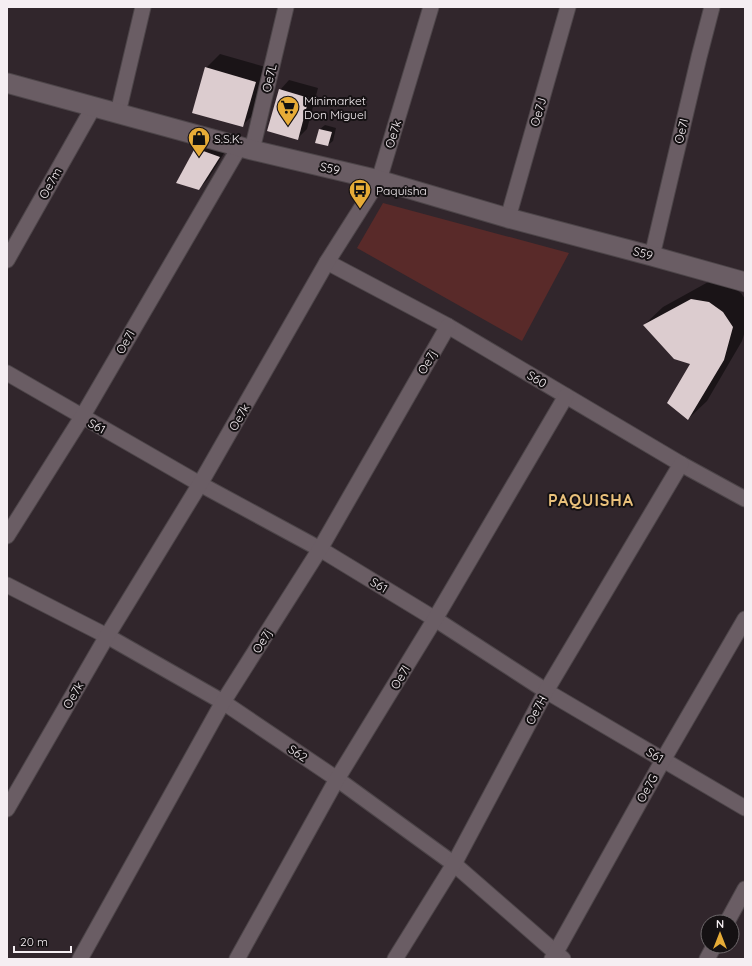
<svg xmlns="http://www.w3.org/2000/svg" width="752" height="966" font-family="Quicksand,sans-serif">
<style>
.green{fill:#592a29}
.shadow{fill:#0007}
.building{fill:#dccccf}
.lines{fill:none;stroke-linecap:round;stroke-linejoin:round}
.minor-casing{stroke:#4d4549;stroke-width:17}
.tertiary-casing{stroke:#4d4549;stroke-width:21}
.minor{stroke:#6a5d64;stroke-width:15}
.tertiary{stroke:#6a5d64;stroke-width:19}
.labels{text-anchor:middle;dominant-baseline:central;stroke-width:4;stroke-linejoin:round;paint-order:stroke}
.street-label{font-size:12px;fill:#f5eef2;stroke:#151113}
.poi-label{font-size:12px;fill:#f5eef2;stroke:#151113;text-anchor:start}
.district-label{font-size:16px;font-weight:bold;letter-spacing:1px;fill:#eac17b;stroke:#151113}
</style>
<rect width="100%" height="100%" fill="#31262c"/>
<path class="green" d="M383,203L569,253L522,341L357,248Z"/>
<g class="shadow">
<path d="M220,54L269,68L256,112L242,126L206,68Z"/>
<path d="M289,80L318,88L307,129L297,139L280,90Z"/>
<path d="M325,125L336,128L333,141L328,145L317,142L320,129Z"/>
<path d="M205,139L228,147L208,179L199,189L196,148Z"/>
<path d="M710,281L727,284L741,293L745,299V331L742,341L707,401L688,419L692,363L644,325L663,307Z"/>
</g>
<g class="building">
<path d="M205,67L256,82L243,127L192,113Z"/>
<path d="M279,89L309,98L298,140L267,131Z"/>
<path d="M319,129L332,132L328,146L315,143Z"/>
<path d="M195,148L220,157L199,190L176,183Z"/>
<path d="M691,299L709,302L723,312L733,327L724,360L688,420L667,403L690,364L674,359L643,325Z"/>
</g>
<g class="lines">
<g class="minor-casing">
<g id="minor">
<path d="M118,113L143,7"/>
<path d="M252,150L286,7"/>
<path d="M508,218L568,7"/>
<path d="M652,256L699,57L712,7"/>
<path d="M7,260L94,106"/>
<path d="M327,262L448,326L681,464L745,499"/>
<path d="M7,373L200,484L320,549L435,619L546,691L745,808"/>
<path d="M7,536L82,417L240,146"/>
<path d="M7,585L107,636L223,702L337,779L454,864L563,959"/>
<path d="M7,809L107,636L200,484L327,262L379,180L431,7"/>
<path d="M727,922L745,889"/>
<path d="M80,959L223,702L320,549L448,326"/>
<path d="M237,959L337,779L435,619L566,396"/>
<path d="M395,959L454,864L546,691L681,464"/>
<path d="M552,959L663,760L745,619"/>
<path d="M707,959L714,946"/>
</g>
</g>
<g class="tertiary-casing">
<path id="tertiary" d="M7,83L252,150L379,180L508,218L652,256L745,282"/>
</g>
<use href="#minor" class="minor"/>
<use href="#tertiary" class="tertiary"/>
</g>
<defs>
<g id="supermarket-pin" transform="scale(1.15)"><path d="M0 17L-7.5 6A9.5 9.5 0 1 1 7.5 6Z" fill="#e7ac37" stroke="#151113"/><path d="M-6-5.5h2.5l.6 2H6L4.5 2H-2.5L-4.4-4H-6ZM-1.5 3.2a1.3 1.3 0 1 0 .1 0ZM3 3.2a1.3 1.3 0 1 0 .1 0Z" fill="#111"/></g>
<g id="shop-pin" transform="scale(1.15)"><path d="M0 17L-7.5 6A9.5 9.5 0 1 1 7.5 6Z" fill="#e7ac37" stroke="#151113"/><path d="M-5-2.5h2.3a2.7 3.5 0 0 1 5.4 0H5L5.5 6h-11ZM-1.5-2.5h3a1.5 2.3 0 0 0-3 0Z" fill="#111"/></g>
<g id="bus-pin" transform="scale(1.15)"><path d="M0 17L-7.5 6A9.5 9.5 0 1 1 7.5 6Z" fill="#e7ac37" stroke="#151113"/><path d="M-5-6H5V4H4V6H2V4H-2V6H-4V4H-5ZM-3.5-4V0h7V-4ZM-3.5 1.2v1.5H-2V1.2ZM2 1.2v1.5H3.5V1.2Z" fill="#111"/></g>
</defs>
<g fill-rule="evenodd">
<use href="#supermarket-pin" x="288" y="107"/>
<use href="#shop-pin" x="199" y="138"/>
<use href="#bus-pin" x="360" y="190"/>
</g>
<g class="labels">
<g class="street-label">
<text transform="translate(269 78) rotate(-77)">Oe7L</text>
<text transform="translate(538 112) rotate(-74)">Oe7J</text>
<text transform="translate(681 131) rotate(-77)">Oe7I</text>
<text transform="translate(393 134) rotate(-73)">Oe7k</text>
<text transform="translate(330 168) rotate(13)">S59</text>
<text transform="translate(50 183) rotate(-61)">Oe7m</text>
<text transform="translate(643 253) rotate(15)">S59</text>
<text transform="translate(125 342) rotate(-60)">Oe7l</text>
<text transform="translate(427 362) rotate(-60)">Oe7j</text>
<text transform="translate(537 379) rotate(31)">S60</text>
<text transform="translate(239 417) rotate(-60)">Oe7k</text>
<text transform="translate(97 426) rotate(29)">S61</text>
<text transform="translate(379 585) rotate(31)">S61</text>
<text transform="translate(262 641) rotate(-58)">Oe7j</text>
<text transform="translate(400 677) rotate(-59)">Oe7I</text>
<text transform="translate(73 695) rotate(-60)">Oe7k</text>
<text transform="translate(536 710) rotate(-62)">Oe7H</text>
<text transform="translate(298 753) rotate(34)">S62</text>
<text transform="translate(655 755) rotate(31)">S61</text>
<text transform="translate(647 788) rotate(-61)">Oe7G</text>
</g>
<g class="poi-label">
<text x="304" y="100">Minimarket<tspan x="304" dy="14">Don Miguel</tspan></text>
<text x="214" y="138">S.S.K.</text>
<text x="376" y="190">Paquisha</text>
</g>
<g class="district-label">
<text x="591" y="500">PAQUISHA</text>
</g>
</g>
<rect width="752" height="966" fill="none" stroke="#f5eef2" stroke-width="16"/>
<g transform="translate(720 934)"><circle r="19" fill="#151113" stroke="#6f696c"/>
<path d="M0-3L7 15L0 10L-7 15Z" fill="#e7ac37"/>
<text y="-6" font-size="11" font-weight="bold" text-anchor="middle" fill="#f5eef2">N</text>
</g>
<path d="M14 946v6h57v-6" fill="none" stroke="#f5eef2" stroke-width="2"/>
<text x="20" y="946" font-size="12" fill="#f5eef2" stroke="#151113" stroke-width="3" paint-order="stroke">20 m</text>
</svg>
